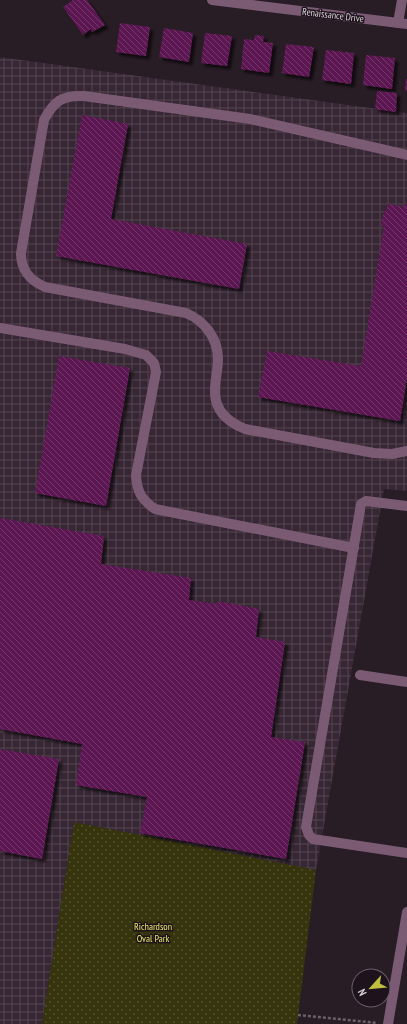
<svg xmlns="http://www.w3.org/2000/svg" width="407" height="1024" font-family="'PT Sans Narrow',sans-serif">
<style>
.industrial{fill:url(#industrial-grid)}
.grass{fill:url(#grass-dots)}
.building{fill:url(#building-back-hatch);filter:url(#shadow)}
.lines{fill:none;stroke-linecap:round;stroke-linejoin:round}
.path{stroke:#6b6068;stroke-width:2.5;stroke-dasharray:3 2;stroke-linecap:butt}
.minor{stroke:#7b5b74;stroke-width:10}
.labels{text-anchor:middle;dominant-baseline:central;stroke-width:3;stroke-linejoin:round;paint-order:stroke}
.street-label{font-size:10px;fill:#dcd4da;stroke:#1e131c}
.park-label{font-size:10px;fill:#eae867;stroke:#1e131c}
</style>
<defs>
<pattern id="industrial-grid" width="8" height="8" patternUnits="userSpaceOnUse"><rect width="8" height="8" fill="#372633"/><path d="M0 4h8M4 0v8" fill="none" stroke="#534550"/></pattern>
<pattern id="grass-dots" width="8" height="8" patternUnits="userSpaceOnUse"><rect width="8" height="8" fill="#35340d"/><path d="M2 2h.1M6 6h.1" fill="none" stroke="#525030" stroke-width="1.8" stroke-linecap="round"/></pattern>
<pattern id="building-back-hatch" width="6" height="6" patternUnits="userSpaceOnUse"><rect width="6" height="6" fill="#5b1851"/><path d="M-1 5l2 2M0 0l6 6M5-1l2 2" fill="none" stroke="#723969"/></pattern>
<filter id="shadow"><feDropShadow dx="3.5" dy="3.5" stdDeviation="1" flood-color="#0009"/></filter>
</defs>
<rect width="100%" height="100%" fill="#281c25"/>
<path class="industrial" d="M0,57L407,113V491L384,489L316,870L74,822L42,1024H0Z"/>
<path class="grass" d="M74,822L316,870L297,1024H42Z"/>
<g class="building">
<path d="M73,0H87L105,25L92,32L91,29L83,35L63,7Z"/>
<path d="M120,23L150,27L146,56L116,52Z"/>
<path d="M164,28L193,33L189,62L159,57Z"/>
<path d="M205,33L232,36L227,66L201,63Z"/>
<path d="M255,35L264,36L263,42L273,43L269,73L241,69L244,39L254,40Z"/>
<path d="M286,44L314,47L309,77L282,73Z"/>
<path d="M326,50L354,53L351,84L322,80Z"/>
<path d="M366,55L395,58L392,89L363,85Z"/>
<path d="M406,79H407V91L405,90Z"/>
<path d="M377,91L397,93L396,112L375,109Z"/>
<path d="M82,115L128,124L111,219L247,244L239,289L56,256Z"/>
<path d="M388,204L404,207V204H407V378L400,421L258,397L267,351L361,366L384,226H381L384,211H386Z"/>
<path d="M59,356L130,368L106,506L35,493Z"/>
<path d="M0,518L104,536L101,564L191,578L189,600L217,604L218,601L259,609L256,637L285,642L271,737L305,742L286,859L140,833L147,797L76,785L82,744L0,729Z"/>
<path d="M0,749L59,759L42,859L0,851Z"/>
</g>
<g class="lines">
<path class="path" d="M298,1015L377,1023"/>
<g class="minor">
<path d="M212,0L407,24"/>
<path d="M398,23L402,0"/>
<path d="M407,155L250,119L84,96C62,95 54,101 44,120L21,253C21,270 29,280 45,287L186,313C205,321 218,339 218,359C218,369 215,380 215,390C214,410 228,422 245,429L374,453L392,454L407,451"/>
<path d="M0,328L125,349L146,355L154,363L156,372L136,475C137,492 141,499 155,509L354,548"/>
<path d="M407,506L366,501L361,504L306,827L309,835L313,839L407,853"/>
<path d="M360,675L407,682"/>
<path d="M388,1024L407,912"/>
</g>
</g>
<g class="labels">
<g class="street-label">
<text transform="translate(333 15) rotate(7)">Renaissance Drive</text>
</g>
<g class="park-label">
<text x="153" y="926">Richardson<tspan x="153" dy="12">Oval Park</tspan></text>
</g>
</g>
<g transform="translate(371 988) rotate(243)"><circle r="19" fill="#1e131c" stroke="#6a6068"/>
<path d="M0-3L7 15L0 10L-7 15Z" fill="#c0be41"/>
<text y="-6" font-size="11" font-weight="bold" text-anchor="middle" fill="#dcd4da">N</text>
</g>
</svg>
